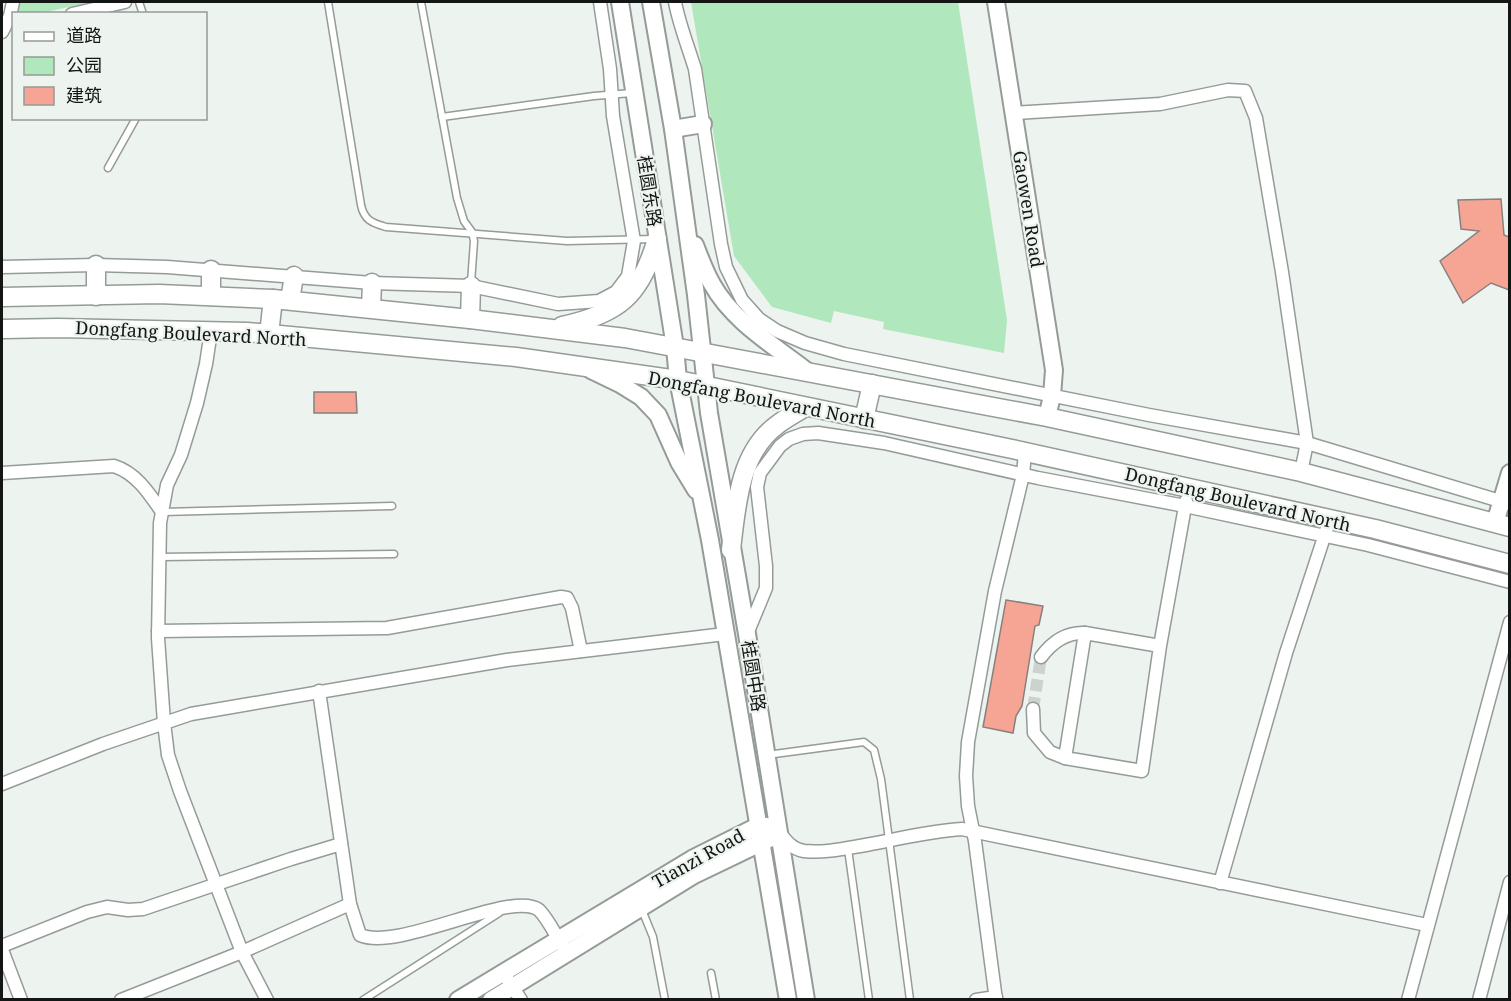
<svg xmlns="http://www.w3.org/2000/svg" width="1511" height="1001" font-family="'Noto Serif','Noto Sans SC',serif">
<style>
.green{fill:#b0e7bd}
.building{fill:#f6a494;stroke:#87807f;stroke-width:1.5}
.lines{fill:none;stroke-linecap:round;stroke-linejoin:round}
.street-tunnel{stroke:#ccd2cd;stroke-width:12;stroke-dasharray:12 6;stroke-linecap:butt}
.lane-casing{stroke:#959b97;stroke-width:9}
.street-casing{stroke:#959b97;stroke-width:15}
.secondary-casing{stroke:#959b97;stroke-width:20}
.primary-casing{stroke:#959b97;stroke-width:21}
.lane{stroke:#fff;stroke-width:6}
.street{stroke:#fff;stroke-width:12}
.secondary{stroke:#fff;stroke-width:16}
.primary{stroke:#fff;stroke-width:18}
.labels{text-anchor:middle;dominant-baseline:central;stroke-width:4.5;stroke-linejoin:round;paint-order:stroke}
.street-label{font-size:18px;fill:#141615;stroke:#edf3ee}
</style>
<rect width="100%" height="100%" fill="#edf3ee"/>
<g class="green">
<path d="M19,2H92L41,13L19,14Z"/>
<path d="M691,2H958L1007,320L1004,353L883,329L884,322L834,311L831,323L772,307L734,256Z"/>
</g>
<g class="building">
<path d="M1501,199L1504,235L1509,237V290L1491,283L1463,303L1440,261L1479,231L1461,229L1458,200Z"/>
<path d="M314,392H356L357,413H314Z"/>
<path d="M1006,600L1043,606L1039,625L1035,626L1022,706L1016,716L1013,733L983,727Z"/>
</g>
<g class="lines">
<path class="street-tunnel" d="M1033,709L1041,657"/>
<g class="lane-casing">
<g id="lane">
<path d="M139,2L143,14"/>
<path d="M328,2L361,205C364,220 372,223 386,227L567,241L655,239"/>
<path d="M421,2L457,198L464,221L472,232L474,241L471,283"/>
<path d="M442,117L594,96L632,93"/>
<path d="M108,168L136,118"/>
<path d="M163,512L392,506"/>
<path d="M160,557L394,554"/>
<path d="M767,755L864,742L874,750L881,779L910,1000"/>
<path d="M848,849L869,1000"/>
<path d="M642,910L653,937L665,1000"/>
<path d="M711,973L716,1000"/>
<path d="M363,1000L499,913"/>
</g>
</g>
<g class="street-casing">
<g id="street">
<path d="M675,2C679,24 688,46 695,69L721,244L726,267L742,300L759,319L777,331L805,343L844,354L1149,415L1307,443L1510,504"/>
<path d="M72,14L125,2"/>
<path d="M2,32L10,16L13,2"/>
<path d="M1014,113L1160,104L1228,90L1245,91L1256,118L1282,272L1307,443L1301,472"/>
<path d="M2,267L96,265L167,267L372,283L471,286L558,304L599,301L616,292L628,276L634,241L613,116L610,69L600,2"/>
<path d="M211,331L206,364L197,403L181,455L167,485L160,523L158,638L164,723L168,755L180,791L242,952L267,1000"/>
<path d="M2,473L114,466C136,473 149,493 162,512"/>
<path d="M158,631L387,628L561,597L567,598L572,608L581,651"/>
<path d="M747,634L766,588V566L757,487L760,473L780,446L789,439L803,434L818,433L884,443L1038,478L1185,506L1368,545L1510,582"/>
<path d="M1160,646L1085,633L1065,758L1142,771L1160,646L1186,501"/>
<path d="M1041,657C1052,642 1066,632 1085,633"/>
<path d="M319,691L350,904L360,935C399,952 512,889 539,910C548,919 555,934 562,945"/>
<path d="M1033,709L1034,733L1050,752L1065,758"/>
<path d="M2,784L103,744L191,714L507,660L725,634"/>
<path d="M779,832C786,841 792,849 804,851C823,853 843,849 860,846C894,840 928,831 962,829L1427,925"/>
<path d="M1220,883L1286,653L1327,528"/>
<path d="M2,946L87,912L107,907L128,910L143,909L291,859L341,844"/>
<path d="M2,950L21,1000"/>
<path d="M503,972L521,1000"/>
<path d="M121,1000L242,952L350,904"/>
<path d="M976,1000L996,997"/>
<path d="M996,1000L975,841L968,806L966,776L968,742L995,591L1023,475L1025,452"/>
<path d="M1408,1000L1510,622"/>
<path d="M1479,1000L1510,882"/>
</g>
</g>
<g class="secondary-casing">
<g id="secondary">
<path d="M620,2L675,347L678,380L710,540L788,1000"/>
<path d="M651,2L673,129L696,295L709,413L747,634L806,1000"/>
<path d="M996,2L1054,370L1052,396L1047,417"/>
<path d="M673,129L703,124"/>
<path d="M695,245C700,258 705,272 712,284C733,322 775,346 808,372"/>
<path d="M591,370L620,384L641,397L658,415L679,462L696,490"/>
<path d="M1495,523L1510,473"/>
<path d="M458,1000L692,859L758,826H767L778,831L769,839L694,875L491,1000"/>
</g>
</g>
<g class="primary-casing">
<g id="primary">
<path d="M96,265V296"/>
<path d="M211,296V270"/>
<path d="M2,297L159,294L273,299L470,319L625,338L1047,417L1301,472L1510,527"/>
<path d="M290,300L294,276"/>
<path d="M371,308L372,283"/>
<path d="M470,319L471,286"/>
<path d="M562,326C619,314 641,295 657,239"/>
<path d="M2,329L58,328L247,332L516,357L678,380L1012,449L1375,529L1510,564"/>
<path d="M269,334L273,299"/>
<path d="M864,419L872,384"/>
<path d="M731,550C736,507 739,453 777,425C786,418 796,413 805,407"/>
</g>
</g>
<use href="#lane" class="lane"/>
<use href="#street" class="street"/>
<use href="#secondary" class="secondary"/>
<use href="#primary" class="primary"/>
</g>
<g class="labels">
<g class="street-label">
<text transform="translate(650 191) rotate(81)">桂圆东路</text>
<text transform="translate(1029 209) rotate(81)">Gaowen Road</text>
<text transform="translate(191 333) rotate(3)">Dongfang Boulevard North</text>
<text transform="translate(762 399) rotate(11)">Dongfang Boulevard North</text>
<text transform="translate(1238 499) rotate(13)">Dongfang Boulevard North</text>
<text transform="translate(754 676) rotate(81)">桂圆中路</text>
<text transform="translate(698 858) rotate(-29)">Tianzi Road</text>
</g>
</g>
<rect width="1511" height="1001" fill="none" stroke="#141615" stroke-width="6"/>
<rect x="12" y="12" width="195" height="108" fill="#edf3ee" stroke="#969b97" stroke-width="1.5"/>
<rect x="24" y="32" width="30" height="9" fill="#ffffff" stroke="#969b97" stroke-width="1.5"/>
<text x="66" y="42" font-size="18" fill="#141615">道路</text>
<rect x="24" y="57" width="30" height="18" fill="#b0e7bd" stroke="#969b97" stroke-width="1.5"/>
<text x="66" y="72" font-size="18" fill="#141615">公园</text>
<rect x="24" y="87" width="30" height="18" fill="#f6a494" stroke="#969b97" stroke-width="1.5"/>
<text x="66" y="102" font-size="18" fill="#141615">建筑</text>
</svg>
